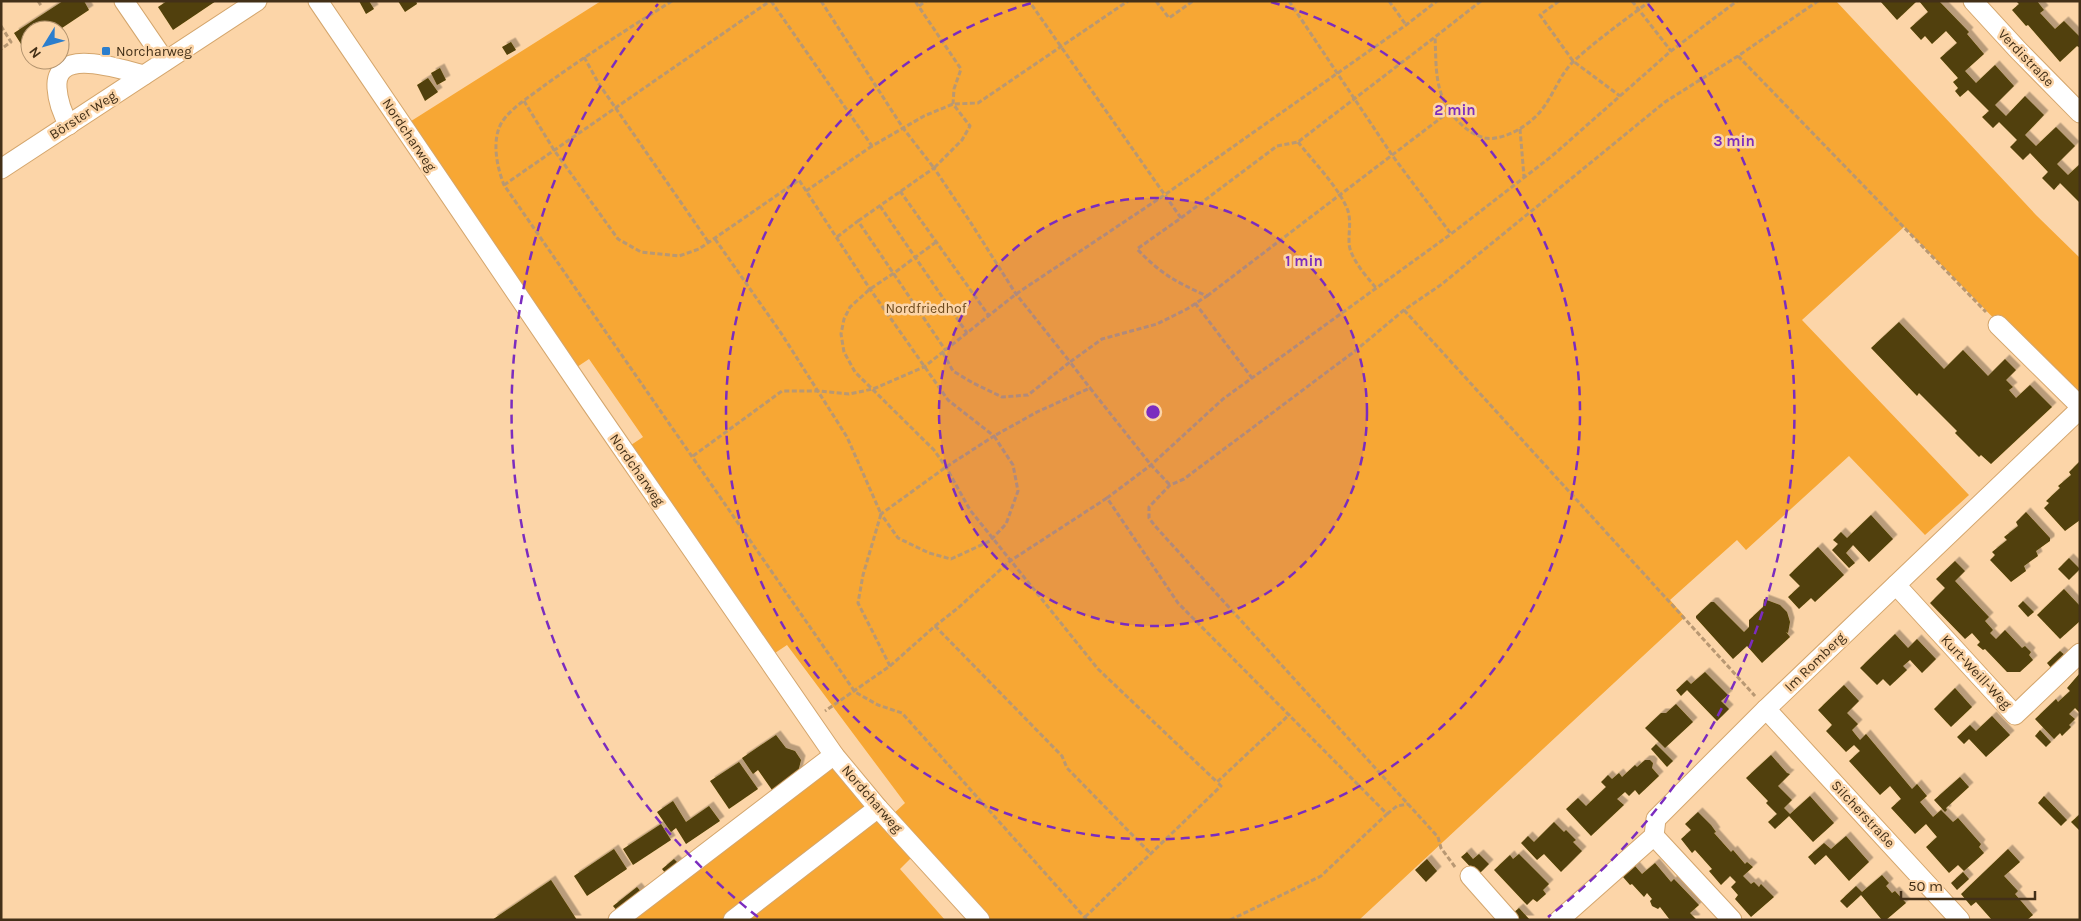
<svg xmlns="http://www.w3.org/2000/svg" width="2081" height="921" font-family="Karla,sans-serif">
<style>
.green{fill:#f7a734}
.building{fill:#514107;filter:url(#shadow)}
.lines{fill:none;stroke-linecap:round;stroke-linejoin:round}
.minor-casing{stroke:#d4a66d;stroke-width:21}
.path{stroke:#b89873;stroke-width:3;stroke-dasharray:5 2.5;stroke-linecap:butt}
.minor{stroke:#fff;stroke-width:19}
.ring{fill:none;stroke:#7b2cbf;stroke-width:2.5;stroke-dasharray:9 6}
.poi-dot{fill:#2c7ecd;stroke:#fcd5a8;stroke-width:2}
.labels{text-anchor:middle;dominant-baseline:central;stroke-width:5;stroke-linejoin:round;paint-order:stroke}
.poi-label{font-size:14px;fill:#433018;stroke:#fcd5a8;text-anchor:start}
.street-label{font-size:14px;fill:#433018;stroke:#fcd5a8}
.park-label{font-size:14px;fill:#6e4b1d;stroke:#fcd5a8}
.centre{fill:#7b2cbf;stroke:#fcd5a8;stroke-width:2.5}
.ring-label{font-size:15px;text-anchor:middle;font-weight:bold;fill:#7b2cbf;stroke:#fcd5a8;stroke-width:5;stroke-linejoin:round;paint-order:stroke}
</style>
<defs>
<filter id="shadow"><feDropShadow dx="4.5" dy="-4.5" stdDeviation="0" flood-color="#0004"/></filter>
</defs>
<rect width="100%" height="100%" fill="#fcd5a8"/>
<g class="green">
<path d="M601,1H1836L2036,215L2080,258V406L1904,227L1802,320L1969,495L1925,535L1849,456L1746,550L1737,540L1670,600L1685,617L1359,920H989L892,815L905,803L787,645L772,655L628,447L643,437L589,359L574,369L408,123Z"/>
<path d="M832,766L911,858L900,869L945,920H630Z"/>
</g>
<g class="building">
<path d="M63,1H84L89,10L59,30H30V49L26,52L14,33Z"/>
<path d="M167,1H216L173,30L158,7Z"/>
<path d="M359,1H369L374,9L366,14Z"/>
<path d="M398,1H416L417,4L405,12Z"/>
<path d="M1880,1H1917L1897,20Z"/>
<path d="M1919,1H1939L1969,32L1967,34L1984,54L1965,71L1976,83L1995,65L2014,86L1995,105L2006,116L2025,96L2044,115L2025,135L2036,146L2056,127L2075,146L2057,164L2068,175L2080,164L2079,202L2060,183L2054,190L2042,178L2048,172L2030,153L2023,160L2010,147L2017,140L1999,122L1993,128L1982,117L1989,111L1968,90L1960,97L1955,91L1958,88L1953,82L1958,78L1940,58L1957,43L1946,31L1932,44L1925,36L1921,40L1910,28L1928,12Z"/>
<path d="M2016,1H2037L2044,10L2040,13L2055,29L2064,21L2080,37V48L2077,46L2060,62L2028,25L2026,26L2012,10L2019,4Z"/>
<path d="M511,42L516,50L507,55L502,47Z"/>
<path d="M440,68L446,80L437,85L431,73Z"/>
<path d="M428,78L438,92L425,101L417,85Z"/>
<path d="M1899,322L1944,369L1963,350L1988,376L2005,359L2016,370L2006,380L2013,387L2009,390L2016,398L2030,385L2052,407L1991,464L1981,455L1979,457L1955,433L1957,431L1919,393L1917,396L1871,348Z"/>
<path d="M2080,461V520L2065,531L2044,508L2049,503L2046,501L2060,488L2058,486L2071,475L2069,472Z"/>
<path d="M2026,512L2050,538V541L2036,551L2038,556L2024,566L2026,571L2011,582L1990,560L1995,555L1992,552L2007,540L2004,537L2018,526L2016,522Z"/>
<path d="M1871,515L1893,539L1869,562L1853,545L1846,553L1855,563L1849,568L1832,550L1838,544L1833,540L1841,532L1847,538Z"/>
<path d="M1818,547L1844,575L1815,602L1811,598L1799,609L1788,597L1800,586L1789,575Z"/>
<path d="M2069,558L2080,569L2069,580L2058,569Z"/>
<path d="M1955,561L1965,571L1955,581L1989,617L1985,621L1993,630L1990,633L1996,639L2005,630L2022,648L2025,646L2031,652L2029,655L2033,660L2020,672H2007L1985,649L1983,650L1977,645L1980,642L1972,633L1965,639L1930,603L1945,588L1936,579Z"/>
<path d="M2064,589L2080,606V621L2060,639L2037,615Z"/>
<path d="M1764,599L1780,605L1787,612L1790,622L1788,633L1786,632L1790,637L1762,663L1747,646L1733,659L1696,618V616L1711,602H1714L1744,632L1749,627V620L1763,607Z"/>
<path d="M2023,601L2034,612L2028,617L2018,606Z"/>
<path d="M1895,634L1908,648L1917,639L1936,659L1922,673L1910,660L1903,666L1907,670L1890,686L1883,679L1877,685L1860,668Z"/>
<path d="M2060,651L2066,656L2052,669L2047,663Z"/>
<path d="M1705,672L1728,695L1721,701L1729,709L1717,721L1687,690L1681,696L1676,690L1687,680L1691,684Z"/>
<path d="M2080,673V713L2075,708L2069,714L2075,719L2069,725L2071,727L2062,736L2060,733L2054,739L2035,719L2056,699L2058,702L2070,691L2067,688Z"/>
<path d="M1844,685L1859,701L1847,713L1858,724L1852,730L1855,734L1860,740L1866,734L1912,789L1917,784L1927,796L1920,802L1933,817L1941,810L1953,822L1958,818L1981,844L1979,847L1984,853L1964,871L1958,865L1949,873L1926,847L1937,837L1931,830L1926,824L1915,834L1891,808L1901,799L1890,786L1880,795L1849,761L1860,751L1854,745L1846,752L1826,731L1832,725L1818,710Z"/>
<path d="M1955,688L1972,707L1951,727L1934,709Z"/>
<path d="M1676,704L1693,722L1665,748L1645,728L1661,713H1666Z"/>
<path d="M1992,716L2010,735L1986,757L1969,739L1964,744L1957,737L1970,725L1976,731Z"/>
<path d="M2040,730L2051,742L2046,747L2035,736Z"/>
<path d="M776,735L786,748L795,751L801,760L798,772L772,790L758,770L753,774L742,758Z"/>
<path d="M1656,744L1673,761L1667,767L1651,749Z"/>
<path d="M1771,755L1787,773L1790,774L1778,786L1792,800L1784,808L1790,814L1810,796L1834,823L1813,842L1789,816L1775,829L1768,822L1777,814L1766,803L1768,801L1746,778Z"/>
<path d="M1645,760H1650L1653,763L1652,768L1659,776L1639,795L1635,790L1629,796L1625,792L1617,799L1624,805L1591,836L1566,809L1578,798L1586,806L1606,787L1601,782L1608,775L1612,779L1619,773L1622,777L1635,765L1637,767Z"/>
<path d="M739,762L758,789L729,809L710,781Z"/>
<path d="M1960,777L1969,787L1946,808L1947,810L1945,812L1934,800Z"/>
<path d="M2044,796L2067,820L2061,826L2038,803Z"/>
<path d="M673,801L686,822L709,806L720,821L686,844L676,828L671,832L657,812Z"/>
<path d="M1698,812L1711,825L1716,832L1714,833L1731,852L1733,850L1745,864L1747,862L1753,867L1743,876L1751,884L1754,882L1759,887L1761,884L1774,897L1751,917L1735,899L1738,895L1731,887L1736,882L1730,876L1721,885L1709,871L1712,869L1695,850L1692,853L1681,839L1691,830L1685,824Z"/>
<path d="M2080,814V831L2071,822Z"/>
<path d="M1554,822L1564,832L1566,830L1576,840L1573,842L1582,851L1561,872L1544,854L1537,860L1521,843L1528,836L1534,842Z"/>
<path d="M661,824L671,840L633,865L623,849Z"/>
<path d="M1846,836L1869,862L1849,881L1826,855L1815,865L1808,857L1824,843L1831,849Z"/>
<path d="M614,849L627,869L587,896L574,876Z"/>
<path d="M2008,849L2020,862L2004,876L2018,891L2015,894L2033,915L2027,920H1992L1976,902L1971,906L1961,894Z"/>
<path d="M1467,852L1473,859L1479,854L1489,864L1478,875L1461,857Z"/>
<path d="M1519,854L1549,884L1543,890L1546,894L1537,902L1533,899L1527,905L1494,870L1510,855L1513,859Z"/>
<path d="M674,859L679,864L666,874L662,869Z"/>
<path d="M1427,859L1437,871L1426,882L1415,870Z"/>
<path d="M1655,863L1671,882L1674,879L1699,905L1690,913L1696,919L1694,920H1670L1660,907L1658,909L1652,906L1650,901L1652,899L1647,893L1644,897L1632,884L1630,885L1623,877L1635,866L1642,874Z"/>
<path d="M1963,872L1969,879L1957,890L1951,883Z"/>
<path d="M1882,875L1889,883L1886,886L1892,893L1895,891L1906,903L1886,920H1882L1861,895L1847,908L1840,901L1856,886L1862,892Z"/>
<path d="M551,880L577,920H492Z"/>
<path d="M637,887L642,893L618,912L613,906Z"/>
<path d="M1519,908L1530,920H1519L1513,913Z"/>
</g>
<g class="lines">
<g class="minor-casing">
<g id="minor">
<path d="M124,1L165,61"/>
<path d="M318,1L591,403L834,755L878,808L980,920"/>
<path d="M1973,1L2018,50L2080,113"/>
<path d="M69,125C62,113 58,103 57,88C54,45 122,70 144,75"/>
<path d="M1,169L257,1"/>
<path d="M1998,325L2080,406"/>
<path d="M1896,585L2015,715L2080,653"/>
<path d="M1766,709L1960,920"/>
<path d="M1654,836L1732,920"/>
<path d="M1470,876L1509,920"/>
<path d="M618,920L834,755"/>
<path d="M733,920L878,808"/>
<path d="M1559,920L1654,836L1656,819L1766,709L2080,409"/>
</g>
</g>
<g class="path">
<path d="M38,1L42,7"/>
<path d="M672,1C629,28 587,55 545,85C532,95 511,108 502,122C491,140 497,167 504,185L855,692L878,705L902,713L1087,920"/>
<path d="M771,1L872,146L924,116L953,104L978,103L1128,1"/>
<path d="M821,1L903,128L934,168L962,140L970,126L953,104L954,89L961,69L915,1"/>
<path d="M1156,1L1169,18L1193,1"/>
<path d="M1289,1L1392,155L1451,234"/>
<path d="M1389,1L1406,25"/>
<path d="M1481,1L1435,37C1436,54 1435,73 1440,90C1445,110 1464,133 1485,138C1501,141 1522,129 1533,119C1552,103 1557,76 1575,60C1598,39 1625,20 1650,1"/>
<path d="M1559,1L1540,15L1573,61L1620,96"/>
<path d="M1632,1L1671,51"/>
<path d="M919,6L926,1"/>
<path d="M1,26L11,42L1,49"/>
<path d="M1738,56L1986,312"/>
<path d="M584,57L599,84L709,243"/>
<path d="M524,101L554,150L618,239L641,252L679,256L699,249L799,180L870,289L948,400L994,436L946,467L881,514L898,538L929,553L951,559L990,541L1006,524L1018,491L1013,465L994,436L1037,412L1090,388L1151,465L1170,485"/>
<path d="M1520,129L1524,177"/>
<path d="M1298,142C1312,160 1341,190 1348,211C1352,224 1347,237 1350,249C1355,264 1367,277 1376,288"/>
<path d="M504,185L770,1"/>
<path d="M806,191L872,146"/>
<path d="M900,191L989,316"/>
<path d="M880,206L967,333"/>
<path d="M1181,218L1277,146L1298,142L1435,37"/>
<path d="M858,221L934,168L969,220L1016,294L1070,362L1102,339L1157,324L1187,309L1207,296C1176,282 1161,274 1137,249L1181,218L1029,1"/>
<path d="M837,237L858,221L946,351"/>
<path d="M715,239L781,333L847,437L881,514L863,575L858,603L890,666L825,711"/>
<path d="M936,242L894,273L870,289L850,307L844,319L841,334L844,352L855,372L934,450L946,467L970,510L1098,669L1217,782"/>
<path d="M1207,296L1450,111"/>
<path d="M1195,303L1252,378"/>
<path d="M1404,310L1755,696"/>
<path d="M943,353L953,371L973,383L1002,397L1028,395L1070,362L1090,388"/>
<path d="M693,456L782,391H819L849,394L873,389L924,367L1016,294L1163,196L1406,25L1437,1"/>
<path d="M935,626L1062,756L1067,768L1151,854"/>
<path d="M890,666L935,626L958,608L1010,561L1107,498"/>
<path d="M1387,814L1397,806L1408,804"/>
<path d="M1455,867L1441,848L1438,837L1155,526L1149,518V507L1170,485L1184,479L1355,351L1404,310L1442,284L1665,102L1738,56L1818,1"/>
<path d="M1085,917L1221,786L1217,782L1290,714"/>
<path d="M1230,920L1321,876L1387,814L1178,603L1107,498L1151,465L1223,399L1451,234L1552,156L1671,51L1737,1"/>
</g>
<use href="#minor" class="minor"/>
</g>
<circle cx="1153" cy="412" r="214" fill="#7b2cbf" fill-opacity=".12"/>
<g class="ring">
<circle cx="1153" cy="412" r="214"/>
<path d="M1271 2A427 427 0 1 1 1035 2"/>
<path d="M758 917A641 641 0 0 1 658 4M1648 4A641 641 0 0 1 1548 917"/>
</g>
<rect class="poi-dot" x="101" y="46" width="10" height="10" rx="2.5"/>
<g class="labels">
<g class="poi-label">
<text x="116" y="51">Norcharweg</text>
</g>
<g class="street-label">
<text transform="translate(2026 58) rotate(46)">Verdistraße</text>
<text transform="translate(83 115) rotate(-33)">Börster Weg</text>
<text transform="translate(409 135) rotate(56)">Nordcharweg</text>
<text transform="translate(637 470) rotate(55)">Nordcharweg</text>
<text transform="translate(1815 662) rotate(-44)">Im Romberg</text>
<text transform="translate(1976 672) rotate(47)">Kurt-Weill-Weg</text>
<text transform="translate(872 799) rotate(49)">Nordcharweg</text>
<text transform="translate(1863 814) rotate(47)">Silcherstraße</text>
</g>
<g class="park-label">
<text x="926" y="308">Nordfriedhof</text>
</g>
</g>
<circle cx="1153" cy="412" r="8" class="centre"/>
<g class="ring-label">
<text x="1455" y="115">2 min</text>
<text x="1734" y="146">3 min</text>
<text x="1304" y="266">1 min</text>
</g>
<rect width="2081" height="921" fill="none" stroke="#433018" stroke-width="5"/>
<g transform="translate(45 45) rotate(233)"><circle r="24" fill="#fcd5a8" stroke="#b2936e"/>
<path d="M0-4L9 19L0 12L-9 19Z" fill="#2c7ecd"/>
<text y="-8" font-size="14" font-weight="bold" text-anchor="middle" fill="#433018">N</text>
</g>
<path d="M1901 891v8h134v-8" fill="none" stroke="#433018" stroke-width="2.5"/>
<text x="1908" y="891" font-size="15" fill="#433018" stroke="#fcd5a8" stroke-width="4" paint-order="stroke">50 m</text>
</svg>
